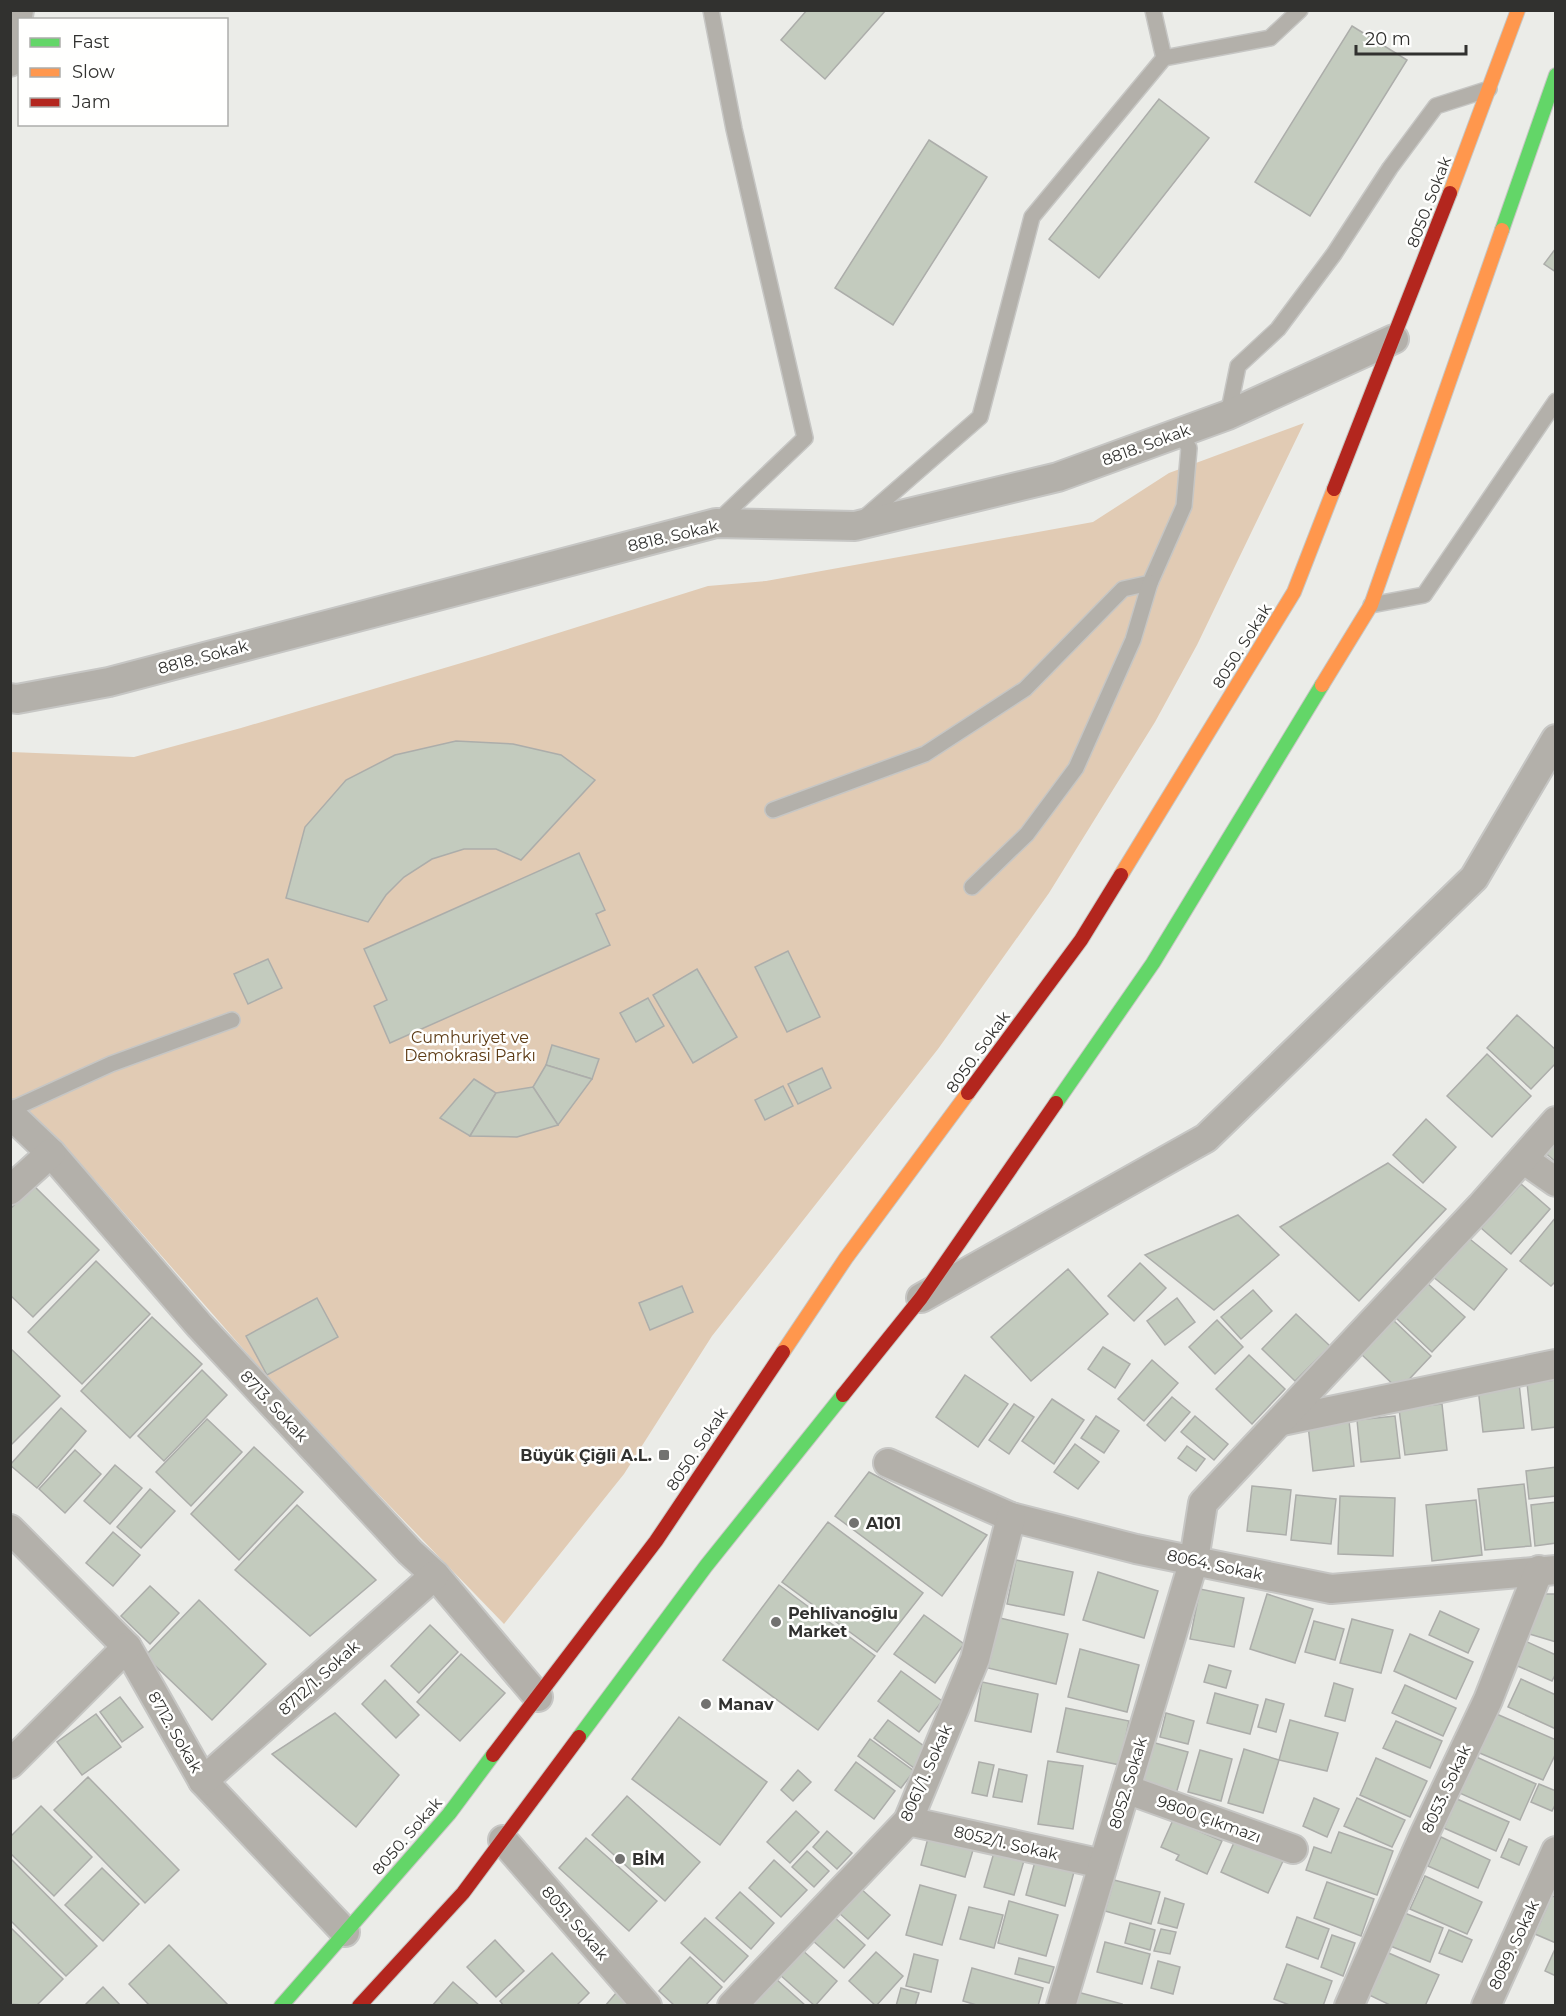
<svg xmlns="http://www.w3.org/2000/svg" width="1566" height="2016" font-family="Montserrat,sans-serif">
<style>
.green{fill:#e1cbb4}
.building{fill:#c3cbbe;stroke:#acadaa;stroke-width:1.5}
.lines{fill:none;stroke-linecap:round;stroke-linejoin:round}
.lane-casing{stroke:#c6c6c4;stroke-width:18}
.street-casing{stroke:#c6c6c4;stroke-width:32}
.fast-casing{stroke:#c6c6c4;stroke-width:16}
.slow-casing{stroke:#c6c6c4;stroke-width:16}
.jam-casing{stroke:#c6c6c4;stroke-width:16}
.lane{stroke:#b3b0aa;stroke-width:15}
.street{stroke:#b3b0aa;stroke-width:28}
.fast{stroke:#63d668;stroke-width:14}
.slow{stroke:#ff974d;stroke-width:14}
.jam{stroke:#b3261e;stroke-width:14}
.poi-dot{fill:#727270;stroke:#fffffe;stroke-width:2}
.labels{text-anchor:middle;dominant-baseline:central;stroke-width:5;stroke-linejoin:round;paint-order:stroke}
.street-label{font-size:16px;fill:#31312f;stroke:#fffffe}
.park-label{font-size:16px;fill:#5c3a14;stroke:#fffffe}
.poi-label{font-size:16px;font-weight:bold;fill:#31312f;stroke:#fffffe;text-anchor:start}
</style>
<rect width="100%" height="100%" fill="#ebece8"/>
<path class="green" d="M1304,423L1197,645L1155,722L1049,893L938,1049L712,1336L624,1474L504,1624L295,1408L96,1181L11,1099V752L134,757L241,728L485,656L708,586L766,581L1093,522L1169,473Z"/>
<g class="building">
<path d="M807,10H886L825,79L781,40Z"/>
<path d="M1352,26L1407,60L1310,216L1255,182Z"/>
<path d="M1159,99L1209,138L1099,278L1049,239Z"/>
<path d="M929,140L987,177L893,325L835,288Z"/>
<path d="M1556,248V272L1544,264Z"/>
<path d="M456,741L513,744L561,755L595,780L521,860L496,849H464L432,859L404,877L386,895L368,922L286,898L305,827L346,780L395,755Z"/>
<path d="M579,853L605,910L596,914L610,945L390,1043L374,1006L387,1000L364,949Z"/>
<path d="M788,951L820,1017L787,1032L755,967Z"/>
<path d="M268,959L282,988L248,1004L234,974Z"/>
<path d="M697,969L737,1037L693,1063L653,995Z"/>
<path d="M648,998L664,1026L636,1042L620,1013Z"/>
<path d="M1517,1015L1556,1050V1063L1531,1089L1487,1048Z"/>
<path d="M552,1045L599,1059L592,1079L546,1065Z"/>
<path d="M1487,1054L1531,1096L1492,1137L1447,1096Z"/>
<path d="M546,1065L592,1079L558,1125L533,1087Z"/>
<path d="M822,1068L831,1088L798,1104L788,1084Z"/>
<path d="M474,1079L496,1093L470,1136L440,1118Z"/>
<path d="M783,1086L793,1106L765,1120L755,1100Z"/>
<path d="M533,1087L558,1125L517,1137L470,1136L496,1093Z"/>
<path d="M1426,1119L1456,1147L1423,1183L1393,1155Z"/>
<path d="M1556,1136V1162L1543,1151Z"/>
<path d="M1388,1163L1446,1209L1359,1301L1280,1227Z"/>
<path d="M1521,1184L1550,1209L1511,1254L1481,1228Z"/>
<path d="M34,1186L99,1250L33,1317L10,1295V1209Z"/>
<path d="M1238,1215L1279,1255L1214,1310L1145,1255Z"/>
<path d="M1556,1217V1281L1551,1286L1520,1261Z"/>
<path d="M1466,1236L1507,1269L1474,1310L1432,1276Z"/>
<path d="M96,1261L150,1314L82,1384L28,1332Z"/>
<path d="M1140,1263L1166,1288L1134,1321L1108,1296Z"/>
<path d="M1068,1269L1108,1314L1031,1381L991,1337Z"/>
<path d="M1427,1283L1465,1317L1432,1352L1395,1317Z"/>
<path d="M682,1286L693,1312L650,1330L639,1303Z"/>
<path d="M1253,1290L1272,1311L1241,1339L1221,1317Z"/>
<path d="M317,1298L338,1337L267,1375L246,1336Z"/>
<path d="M1177,1298L1195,1322L1165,1345L1147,1321Z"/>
<path d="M1296,1314L1330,1346L1295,1381L1262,1349Z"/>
<path d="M152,1317L202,1364L130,1438L81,1391Z"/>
<path d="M1392,1319L1431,1356L1399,1390L1360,1353Z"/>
<path d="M1217,1320L1243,1347L1215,1374L1189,1347Z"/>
<path d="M1103,1347L1130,1364L1115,1388L1088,1369Z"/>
<path d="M10,1348L60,1396L10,1446Z"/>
<path d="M1249,1355L1285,1389L1252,1424L1216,1389Z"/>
<path d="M1152,1360L1178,1383L1144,1421L1118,1399Z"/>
<path d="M202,1370L227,1395L164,1461L138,1436Z"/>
<path d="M965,1375L1008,1404L978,1447L936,1417Z"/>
<path d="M1556,1380V1427L1532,1430L1527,1383Z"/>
<path d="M1519,1383L1524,1428L1483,1432L1478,1388Z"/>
<path d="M1172,1397L1190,1412L1165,1441L1147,1425Z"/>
<path d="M1052,1399L1084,1420L1054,1464L1022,1441Z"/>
<path d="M1014,1404L1034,1417L1009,1454L989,1440Z"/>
<path d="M1442,1404L1447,1450L1405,1455L1399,1409Z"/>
<path d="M61,1408L86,1431L37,1488L10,1465Z"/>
<path d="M1096,1416L1119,1431L1104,1453L1081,1438Z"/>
<path d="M1195,1416L1228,1444L1214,1460L1181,1432Z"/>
<path d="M1395,1416L1400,1458L1361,1462L1357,1420Z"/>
<path d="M207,1419L242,1452L191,1506L156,1472Z"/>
<path d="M1349,1421L1354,1466L1313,1471L1308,1425Z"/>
<path d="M1075,1444L1099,1462L1078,1489L1054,1472Z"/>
<path d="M1187,1446L1205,1459L1196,1471L1178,1458Z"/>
<path d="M254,1447L303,1492L239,1560L191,1514Z"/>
<path d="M75,1450L101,1474L65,1513L39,1489Z"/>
<path d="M115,1465L142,1488L110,1524L84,1501Z"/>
<path d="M1556,1467V1496L1529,1499L1526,1471Z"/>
<path d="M869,1472L987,1535L942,1596L835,1516Z"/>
<path d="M1524,1484L1531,1546L1485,1550L1478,1489Z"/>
<path d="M1252,1486L1291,1490L1286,1535L1247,1531Z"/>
<path d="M150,1489L175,1511L141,1548L117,1527Z"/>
<path d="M1296,1495L1336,1499L1331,1544L1291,1540Z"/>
<path d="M1340,1496L1395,1498L1393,1556L1338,1554Z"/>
<path d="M1476,1500L1482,1555L1432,1561L1426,1505Z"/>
<path d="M1556,1502V1543L1535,1546L1531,1505Z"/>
<path d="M297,1505L376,1580L310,1636L235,1570Z"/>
<path d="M828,1522L923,1593L877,1652L782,1582Z"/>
<path d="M113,1532L140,1555L113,1586L86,1563Z"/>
<path d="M1016,1560L1073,1572L1064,1615L1007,1604Z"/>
<path d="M1098,1572L1158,1591L1144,1638L1083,1620Z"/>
<path d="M779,1585L875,1656L818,1730L723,1660Z"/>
<path d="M150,1586L179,1613L150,1644L121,1616Z"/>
<path d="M1200,1589L1244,1598L1234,1647L1190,1639Z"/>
<path d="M1267,1594L1313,1609L1295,1663L1250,1649Z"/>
<path d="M1539,1594H1556V1642L1526,1633Z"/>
<path d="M199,1600L266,1664L212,1720L145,1656Z"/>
<path d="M1440,1611L1479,1629L1468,1653L1429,1635Z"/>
<path d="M924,1615L964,1644L935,1683L894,1654Z"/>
<path d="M1000,1618L1068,1634L1056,1684L988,1668Z"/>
<path d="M1352,1619L1393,1630L1381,1673L1340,1663Z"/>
<path d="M1314,1621L1344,1629L1335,1660L1305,1652Z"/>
<path d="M430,1625L458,1652L419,1693L391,1666Z"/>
<path d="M1410,1634L1473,1662L1456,1699L1394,1671Z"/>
<path d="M1523,1640L1556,1655V1673L1552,1681L1513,1664Z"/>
<path d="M1080,1649L1139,1665L1127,1712L1068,1697Z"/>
<path d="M461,1654L505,1693L460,1741L417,1702Z"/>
<path d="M1209,1665L1231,1671L1226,1688L1204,1682Z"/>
<path d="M901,1671L942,1701L919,1732L878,1701Z"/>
<path d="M1521,1679L1556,1695V1729L1508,1707Z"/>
<path d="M385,1680L419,1715L396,1738L362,1704Z"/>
<path d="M982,1682L1038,1694L1031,1732L975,1721Z"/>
<path d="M1334,1683L1353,1689L1345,1721L1325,1716Z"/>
<path d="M1405,1685L1456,1708L1443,1736L1392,1713Z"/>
<path d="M1215,1693L1258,1705L1250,1734L1207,1723Z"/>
<path d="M120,1697L143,1727L122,1742L100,1712Z"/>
<path d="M1266,1699L1284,1704L1276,1732L1258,1727Z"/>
<path d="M1066,1708L1129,1721L1120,1765L1057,1752Z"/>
<path d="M1492,1712L1556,1740V1753L1543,1780L1475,1751Z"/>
<path d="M335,1713L399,1775L356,1827L272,1754Z"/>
<path d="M1166,1713L1194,1721L1188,1744L1160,1737Z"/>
<path d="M96,1714L121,1747L82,1775L57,1742Z"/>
<path d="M679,1717L767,1782L720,1845L632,1779Z"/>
<path d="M888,1720L928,1749L914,1768L874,1738Z"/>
<path d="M1290,1720L1338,1733L1327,1771L1279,1760Z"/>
<path d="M1396,1721L1442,1741L1430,1768L1383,1748Z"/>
<path d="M870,1739L914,1771L901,1788L858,1756Z"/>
<path d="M1148,1741L1188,1752L1176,1794L1137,1783Z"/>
<path d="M1244,1749L1279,1760L1263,1813L1228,1803Z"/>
<path d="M1200,1750L1232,1759L1221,1801L1188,1792Z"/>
<path d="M1472,1755L1536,1784L1520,1820L1455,1791Z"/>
<path d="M1376,1758L1427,1781L1410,1817L1360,1795Z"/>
<path d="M1048,1761L1083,1766L1073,1829L1038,1824Z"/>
<path d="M856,1762L895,1791L874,1819L835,1790Z"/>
<path d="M979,1762L994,1765L987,1796L972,1793Z"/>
<path d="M999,1769L1027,1775L1022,1802L993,1797Z"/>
<path d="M798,1770L811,1782L793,1801L781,1790Z"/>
<path d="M88,1777L179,1870L145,1903L54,1810Z"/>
<path d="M1539,1784L1556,1791V1803L1552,1811L1531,1802Z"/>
<path d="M627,1796L700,1862L665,1901L592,1835Z"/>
<path d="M1314,1798L1339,1809L1327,1837L1303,1826Z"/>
<path d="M1357,1798L1405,1820L1392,1847L1344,1826Z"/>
<path d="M1457,1799L1509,1822L1496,1851L1444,1828Z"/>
<path d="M41,1806L92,1857L54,1896L10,1853V1837Z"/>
<path d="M796,1811L819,1832L790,1863L767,1842Z"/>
<path d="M1173,1820L1222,1841L1207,1874L1176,1860L1179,1855L1161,1847Z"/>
<path d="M827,1831L852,1853L837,1869L813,1847Z"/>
<path d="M1339,1832L1393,1851L1377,1895L1306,1870L1314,1847L1331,1853Z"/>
<path d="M1441,1837L1490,1860L1478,1888L1428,1866Z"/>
<path d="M586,1838L657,1901L629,1931L559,1868Z"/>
<path d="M928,1838L973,1850L965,1877L921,1865Z"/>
<path d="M1236,1838L1284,1859L1268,1893L1221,1872Z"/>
<path d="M1509,1839L1527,1847L1519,1865L1501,1857Z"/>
<path d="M995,1849L1025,1857L1014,1895L984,1887Z"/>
<path d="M807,1851L829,1871L814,1887L792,1867Z"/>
<path d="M10,1858L97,1946L66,1976L10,1920Z"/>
<path d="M1036,1858L1075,1868L1065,1906L1026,1895Z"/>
<path d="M774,1860L807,1890L781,1917L749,1888Z"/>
<path d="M102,1868L139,1904L103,1941L65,1905Z"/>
<path d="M1425,1876L1482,1902L1467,1934L1410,1909Z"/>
<path d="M1114,1880L1160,1892L1151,1924L1105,1911Z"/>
<path d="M1327,1882L1374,1899L1361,1936L1314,1918Z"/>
<path d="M920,1885L956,1895L942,1945L906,1935Z"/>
<path d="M860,1888L890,1915L868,1939L838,1912Z"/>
<path d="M740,1892L774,1923L751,1949L716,1918Z"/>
<path d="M1552,1896L1556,1897V1943L1535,1934Z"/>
<path d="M1165,1898L1184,1904L1177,1928L1158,1923Z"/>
<path d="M1009,1901L1058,1915L1046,1956L998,1943Z"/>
<path d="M969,1907L1003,1915L994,1948L960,1939Z"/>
<path d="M1402,1912L1443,1928L1430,1962L1388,1945Z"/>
<path d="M834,1917L865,1945L844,1968L812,1940Z"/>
<path d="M1297,1917L1329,1929L1318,1959L1286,1947Z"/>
<path d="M705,1918L748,1956L724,1982L681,1943Z"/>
<path d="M1130,1923L1155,1930L1150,1950L1125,1943Z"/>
<path d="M10,1927L63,1979L36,2006L10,2004Z"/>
<path d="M1161,1929L1176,1932L1170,1954L1154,1951Z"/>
<path d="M1449,1930L1472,1940L1462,1962L1439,1953Z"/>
<path d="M1332,1935L1355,1943L1343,1976L1321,1967Z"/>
<path d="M495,1940L524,1971L496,1997L467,1967Z"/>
<path d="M1105,1942L1150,1954L1142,1984L1097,1972Z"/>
<path d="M169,1945L229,2006H150L129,1984Z"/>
<path d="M801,1949L837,1981L815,2006L779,1974Z"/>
<path d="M1555,1949L1556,1950V1976L1545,1971Z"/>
<path d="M1384,1951L1439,1975L1425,2006H1392L1365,1993Z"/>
<path d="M876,1952L903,1976L876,2006L849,1981Z"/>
<path d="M552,1953L589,1993L576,2006H504L500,2001Z"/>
<path d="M914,1954L938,1960L931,1992L906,1986Z"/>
<path d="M690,1957L722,1987L705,2006H675L659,1991Z"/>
<path d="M1019,1958L1054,1967L1049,1983L1015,1974Z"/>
<path d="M1158,1961L1180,1967L1173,1994L1151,1988Z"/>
<path d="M1287,1964L1332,1981L1323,2006H1292L1274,1999Z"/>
<path d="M972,1968L1043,1988L1038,2006H980L963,2001Z"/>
<path d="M776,1979L806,2006H752Z"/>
<path d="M453,1982L480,2006H432Z"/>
<path d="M103,1987L121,2006H84Z"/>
<path d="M901,1988L919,1993L915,2006H896Z"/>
<path d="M1070,1990L1122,2004L1121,2006H1066Z"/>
<path d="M616,1993L630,2006H605Z"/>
</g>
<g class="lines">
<g class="lane-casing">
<g id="lane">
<path d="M711,10L734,129L805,438L716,523"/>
<path d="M1153,10L1164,58"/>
<path d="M1228,415L1238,366L1278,329L1334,254L1390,168L1436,106L1489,89"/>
<path d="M864,518L980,417L1032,217L1164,58L1270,38L1300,10"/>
<path d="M1371,605L1424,595L1556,401"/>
<path d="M773,810L925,754L1025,689L1123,589L1150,583L1184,506L1189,448L1180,433"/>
<path d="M972,887L1027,834L1076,768L1133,640L1150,583"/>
<path d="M10,1110L111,1064L232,1020"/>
</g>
</g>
<g class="street-casing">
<g id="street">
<path d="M10,62L19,10"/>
<path d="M10,698L17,699L109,682L716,523L855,526L1058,477L1228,415L1394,339"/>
<path d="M10,1114L51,1153L199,1325L410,1552L435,1575L538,1697"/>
<path d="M1523,1159L1556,1182"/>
<path d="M10,1190L51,1153"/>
<path d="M921,1298L1206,1138L1474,878L1556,739"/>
<path d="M1282,1421L1556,1364"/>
<path d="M888,1463L1011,1517L1136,1549L1331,1589L1556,1570"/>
<path d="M10,1529L127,1647L203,1781L345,1932"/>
<path d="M10,1764L127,1647"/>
<path d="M203,1781L435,1575"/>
<path d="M1126,1789L1293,1849"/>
<path d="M908,1821L1103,1864"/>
<path d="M503,1840L647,2006"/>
<path d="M732,2006L908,1821L975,1659L1011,1517"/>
<path d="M1061,2006L1194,1560L1203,1503L1481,1206L1556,1121"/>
<path d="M1349,2006L1424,1835L1488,1700L1539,1570"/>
<path d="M1486,2006L1556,1851"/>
</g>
</g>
<g class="fast-casing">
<g id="fast">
<path d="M1502,230L1556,75"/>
<path d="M1056,1103L1153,963L1322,685"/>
<path d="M579,1737L706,1566L843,1395"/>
<path d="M281,2006L449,1814L493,1755"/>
</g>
</g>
<g class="slow-casing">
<g id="slow">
<path d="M1450,193L1518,10"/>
<path d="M1322,685L1371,605L1502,230"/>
<path d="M1121,875L1294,592L1334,489"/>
<path d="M783,1352L846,1258L968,1093"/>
</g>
</g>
<g class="jam-casing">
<g id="jam">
<path d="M1334,489L1450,193"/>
<path d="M968,1093L1081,940L1121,875"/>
<path d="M843,1395L921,1298L1056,1103"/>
<path d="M493,1755L656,1541L783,1352"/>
<path d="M359,2006L463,1893L579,1737"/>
</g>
</g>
<use href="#lane" class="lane"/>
<use href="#street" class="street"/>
<use href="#fast" class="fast"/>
<use href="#slow" class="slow"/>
<use href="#jam" class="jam"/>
</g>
<g class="poi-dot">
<rect x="658" y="1449" width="12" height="12" rx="3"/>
<circle cx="854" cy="1523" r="6"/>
<circle cx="776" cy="1622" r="6"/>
<circle cx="706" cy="1704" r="6"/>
<circle cx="620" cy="1859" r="6"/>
</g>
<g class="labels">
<g class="street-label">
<text transform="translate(1429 202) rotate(-69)">8050. Sokak</text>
<text transform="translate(1146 445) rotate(-20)">8818. Sokak</text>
<text transform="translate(673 536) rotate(-13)">8818. Sokak</text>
<text transform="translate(1242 646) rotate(-58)">8050. Sokak</text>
<text transform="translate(203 657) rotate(-15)">8818. Sokak</text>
<text transform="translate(978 1052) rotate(-54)">8050. Sokak</text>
<text transform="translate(274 1406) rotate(47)">8713. Sokak</text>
<text transform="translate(697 1449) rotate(-56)">8050. Sokak</text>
<text transform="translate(1215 1565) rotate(12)">8064. Sokak</text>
<text transform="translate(319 1678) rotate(-42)">8712/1. Sokak</text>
<text transform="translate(175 1732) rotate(60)">8712. Sokak</text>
<text transform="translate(926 1773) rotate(-66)">8061/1. Sokak</text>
<text transform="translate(1128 1783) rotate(-73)">8052. Sokak</text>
<text transform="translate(1446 1789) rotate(-65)">8053. Sokak</text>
<text transform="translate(1209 1819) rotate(20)">9800 Çıkmazı</text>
<text transform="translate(407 1836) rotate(-49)">8050. Sokak</text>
<text transform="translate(1006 1843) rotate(13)">8052/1. Sokak</text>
<text transform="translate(575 1923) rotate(49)">8051. Sokak</text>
<text transform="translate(1514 1945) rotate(-65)">8089. Sokak</text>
</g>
<g class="park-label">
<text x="470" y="1037">Cumhuriyet ve<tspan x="470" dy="18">Demokrasi Parkı</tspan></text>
</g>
<g class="poi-label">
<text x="652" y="1455" text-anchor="end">Büyük Çiğli A.L.</text>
<text x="866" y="1523">A101</text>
<text x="788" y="1613">Pehlivanoğlu<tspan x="788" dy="18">Market</tspan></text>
<text x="718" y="1704">Manav</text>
<text x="632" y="1859">BİM</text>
</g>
</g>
<rect width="1566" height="2016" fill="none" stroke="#31312f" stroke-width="24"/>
<rect x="18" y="18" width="210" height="108" fill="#fffffe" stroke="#adadab" stroke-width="1.5"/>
<rect x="30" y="38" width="30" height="9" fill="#63d668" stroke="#adadab" stroke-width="1.5"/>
<text x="72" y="48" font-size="18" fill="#31312f">Fast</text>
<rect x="30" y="68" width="30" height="9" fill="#ff974d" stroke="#adadab" stroke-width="1.5"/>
<text x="72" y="78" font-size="18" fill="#31312f">Slow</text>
<rect x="30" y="98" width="30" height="9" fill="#b3261e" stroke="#adadab" stroke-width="1.5"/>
<text x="72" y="108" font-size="18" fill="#31312f">Jam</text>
<path d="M1356 45v9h110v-9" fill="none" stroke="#31312f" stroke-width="3"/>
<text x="1365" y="45" font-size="18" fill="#31312f" stroke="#fffffe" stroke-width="4.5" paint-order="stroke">20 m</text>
</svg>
